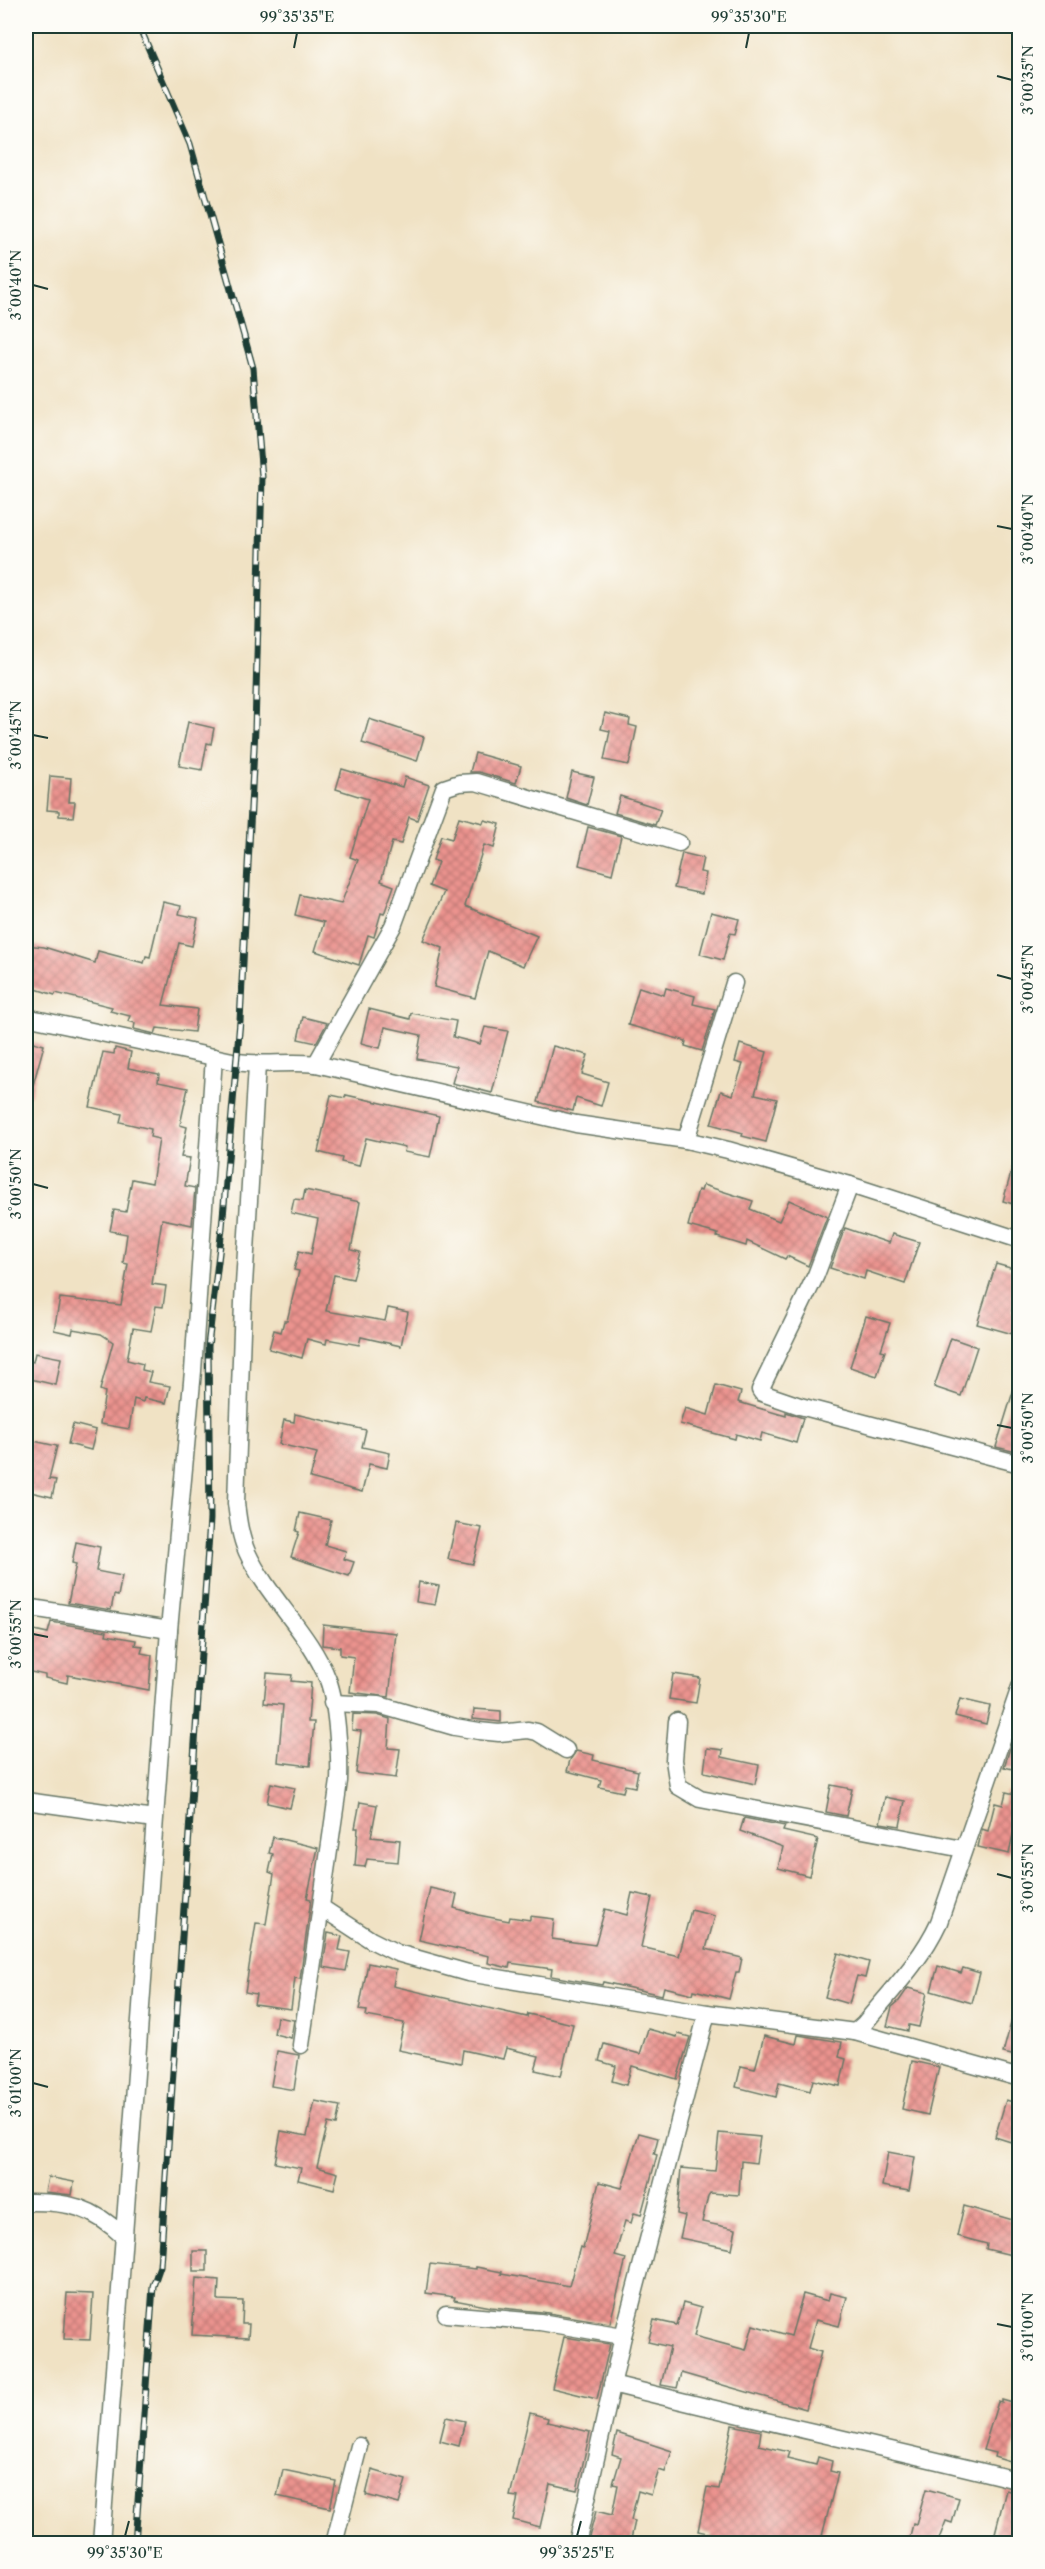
<svg xmlns="http://www.w3.org/2000/svg" width="1045" height="2569" font-family="'Libre Caslon Text',serif">
<style>
.building{fill:url(#building-cross-hatch)}
.lines{fill:none;stroke-linecap:round;stroke-linejoin:round}
.street-casing{stroke:#687766;stroke-width:19}
.street{stroke:#fff;stroke-width:16}
.rail-casing{stroke:#1f3d34;stroke-width:7}
.rail{stroke:#fdfcf7;stroke-width:4.5;stroke-dasharray:14;stroke-linecap:butt}
.ticks{fill:none;stroke:#1f3d34;stroke-width:2}
.neatline{fill:none;stroke:#1f3d34;stroke-width:2}
.ticks-label{font-size:15px;text-anchor:middle;fill:#1f3d34}
</style>
<defs>
<pattern id="building-cross-hatch" width="8" height="8" patternUnits="userSpaceOnUse" patternTransform="scale(1.5)"><rect width="8" height="8" fill="#eb938e"/><path d="M0 0l8 8M0 8l8-8" fill="none" stroke="#be7975"/></pattern>
</defs>
<rect width="100%" height="100%" fill="#fdfcf7"/>
<filter id="ink" filterUnits="userSpaceOnUse"><feTurbulence type="fractalNoise" baseFrequency=".0167" numOctaves="2"/><feDisplacementMap in="SourceGraphic" scale="12" xChannelSelector="R" yChannelSelector="G"/><feConvolveMatrix kernelMatrix="1 2 1 2 8 2 1 2 1" color-interpolation-filters="sRGB"/></filter>
<filter id="wash" filterUnits="userSpaceOnUse"><feTurbulence type="fractalNoise" baseFrequency=".008" numOctaves="4" result="noise"/><feDisplacementMap in="SourceGraphic" scale="24" xChannelSelector="R" yChannelSelector="G"/><feGaussianBlur stdDeviation="1.35" result="paint"/><feColorMatrix in="noise" values="0 0 0 0 0 0 0 0 0 0 0 0 0 0 0 0 0 1.4 0 .05"/><feComposite in="paint" operator="in"/></filter>
<g filter="url(#wash)">
<rect width="100%" height="100%" fill="#f0e2c4"/>
<g id="blocks">
<g class="building">
<path d="M605,713L630,719L629,725L637,727L629,765L604,760L610,731L601,729Z"/>
<path d="M369,719L424,737L417,761L362,743Z"/>
<path d="M188,722L214,728L211,744L207,743L202,770L179,766Z"/>
<path d="M475,753L521,766L516,783L479,772H470Z"/>
<path d="M342,769L402,787L405,777L429,785L417,820L409,817L401,844L392,842L381,881L394,886L384,914L381,913L374,937L368,935L359,965L315,951L324,922L295,915L300,895L341,904L358,860L350,857L368,799L336,789Z"/>
<path d="M572,772L594,777L587,805L566,798Z"/>
<path d="M50,776L71,778L69,802H75L73,817L59,816V811L47,810Z"/>
<path d="M620,796L661,809L655,825L615,813Z"/>
<path d="M459,817L483,823L484,820L500,824L494,848L484,845L465,906L537,936L523,966L488,951L475,998L434,987L443,948L423,940L444,892L429,886L438,862L433,860L441,836L452,839Z"/>
<path d="M588,827L621,836L612,874L579,865Z"/>
<path d="M682,853L703,858L700,872L706,873L702,894L674,888Z"/>
<path d="M163,902L181,906L179,914L198,918L192,946L179,943L163,1005L197,1009L194,1032L157,1028L155,1034L134,1029L135,1023L128,1021L130,1016L110,1011L112,1007L56,993L55,995L26,986V945L44,947L95,963L98,951L144,963L146,956L150,957Z"/>
<path d="M711,912L739,919L735,934L730,933L723,960L700,954Z"/>
<path d="M639,987L664,995L666,988L695,996L693,1004L715,1009L702,1051L685,1046L686,1041L628,1025Z"/>
<path d="M369,1009L410,1019L411,1013L456,1021L453,1037L480,1044L485,1027L508,1031L492,1093L452,1083L457,1066L417,1059L421,1035L385,1027L380,1048L361,1043Z"/>
<path d="M303,1017L327,1023L316,1043L298,1039Z"/>
<path d="M26,1040L44,1045L30,1096L26,1095Z"/>
<path d="M740,1044L767,1052L755,1094L777,1099L766,1142L742,1136L743,1133L711,1124L721,1091L733,1095L743,1064L735,1062Z"/>
<path d="M553,1046L588,1055L582,1074L608,1082L601,1106L576,1098L573,1111L538,1102Z"/>
<path d="M115,1048L131,1052L128,1068L159,1074L158,1082L188,1088L180,1125L187,1127L181,1157L190,1158L185,1186L195,1188L192,1225L162,1219L152,1284L166,1286L163,1307L156,1306L151,1331L133,1328L127,1360L143,1364L142,1370L151,1372L148,1382L170,1386L166,1403L144,1398L143,1402L134,1399L129,1429L100,1424L105,1392L100,1390L113,1342L101,1334L73,1329L72,1334L54,1330L60,1298L121,1305L128,1264L123,1263L127,1234L110,1231L114,1210L126,1212L132,1179L152,1183L159,1139L150,1137L151,1129L120,1122L122,1114L90,1107L103,1052L114,1054Z"/>
<path d="M331,1095L345,1098L346,1095L439,1116L430,1157L404,1152L405,1147L366,1138L359,1166L341,1162L342,1158L318,1152Z"/>
<path d="M1015,1159L1020,1160V1206L1003,1201Z"/>
<path d="M703,1185L753,1201L750,1209L779,1221L789,1200L827,1217L808,1266L787,1256L785,1259L747,1241L746,1246L717,1237L718,1234L688,1226L698,1190L701,1191Z"/>
<path d="M305,1190L360,1202L351,1250L360,1252L353,1279L334,1275L326,1311L385,1321L388,1308L408,1312L401,1346L361,1337L359,1345L327,1339L326,1344L307,1339L302,1358L269,1349L274,1330L281,1332L284,1321H287L299,1271L294,1270L299,1251L311,1254L318,1219L291,1213L294,1199L303,1200Z"/>
<path d="M845,1228L889,1243L892,1234L919,1242L905,1284L866,1271L864,1279L830,1268Z"/>
<path d="M996,1264L1014,1269L1012,1277L1020,1279L1012,1311L1020,1312V1336L977,1324Z"/>
<path d="M866,1316L890,1323L881,1350L885,1351L877,1376L850,1367Z"/>
<path d="M951,1338L977,1347L961,1396L934,1387Z"/>
<path d="M35,1353L61,1358L56,1385L26,1378V1361L33,1362Z"/>
<path d="M1016,1382L1020,1383V1453L996,1447Z"/>
<path d="M716,1385L741,1392L738,1402L786,1416V1412L803,1418L796,1443L762,1433L760,1441L736,1434L735,1439L680,1424L685,1408L708,1415Z"/>
<path d="M295,1414L366,1430L362,1447L390,1453L387,1468L369,1464L362,1492L310,1478L317,1453L279,1444L284,1420L294,1422Z"/>
<path d="M73,1424L96,1430L91,1450L68,1444Z"/>
<path d="M29,1440L57,1446L49,1479L56,1480L52,1497L26,1491V1455Z"/>
<path d="M300,1513L331,1520L325,1545L346,1551L344,1559L354,1562L349,1576L291,1557L299,1532L296,1531Z"/>
<path d="M456,1523L482,1528L473,1564L448,1559Z"/>
<path d="M76,1542L100,1547L96,1571L122,1576L118,1596L114,1595L111,1610L68,1603L76,1564L72,1563Z"/>
<path d="M419,1582L439,1586L435,1605L416,1602Z"/>
<path d="M51,1622L107,1631L106,1635L136,1640L135,1645L143,1646L141,1653L152,1655L149,1690L68,1675L67,1683L45,1678V1675L26,1671V1648L29,1629L48,1633Z"/>
<path d="M323,1625L396,1633L389,1697L350,1692L354,1657L340,1655V1647L322,1645Z"/>
<path d="M267,1673L292,1675L291,1681L311,1683L308,1722H314L310,1766L278,1762L283,1705L264,1703Z"/>
<path d="M673,1674L700,1678L696,1703L669,1699Z"/>
<path d="M960,1699L990,1706L986,1724L955,1716Z"/>
<path d="M474,1709L501,1711V1722L473,1719Z"/>
<path d="M353,1714L377,1715L390,1719L388,1748L400,1749L396,1778L356,1773L361,1731L352,1730Z"/>
<path d="M1015,1733L1020,1734L1017,1770L1004,1767Z"/>
<path d="M707,1748L723,1750L722,1757L759,1765L755,1784L704,1772Z"/>
<path d="M576,1751L594,1755L593,1760L638,1771L635,1787L625,1785L623,1792L599,1787L601,1780L567,1771L570,1760Z"/>
<path d="M271,1783L295,1788L290,1808L267,1803Z"/>
<path d="M831,1785L852,1789L846,1816L826,1812Z"/>
<path d="M1006,1792L1020,1795V1831L1014,1830L1009,1854L978,1847L982,1829L988,1831L995,1803L1003,1805Z"/>
<path d="M885,1797L905,1801L900,1826L880,1823Z"/>
<path d="M360,1802L377,1805L371,1837L400,1840L398,1862L367,1859L365,1867L355,1866L358,1828H355Z"/>
<path d="M744,1818L785,1826L783,1831L818,1839L809,1876L778,1868L783,1847L740,1831Z"/>
<path d="M273,1837L318,1848L307,1898L311,1899L300,1979L295,1978L291,2009L254,2004L256,1994L245,1992L256,1923L266,1924L274,1874L269,1872L273,1854L269,1853Z"/>
<path d="M430,1888L457,1894L454,1908L478,1915L509,1921L510,1917L530,1920V1916L554,1919L552,1939L595,1945L605,1909L627,1915L632,1893L652,1897L641,1947L679,1956L691,1910L715,1916L706,1949L742,1958L739,1972H736L729,1999L694,1990L693,1994L664,1987L662,1995L603,1982L602,1985L551,1976L552,1969L510,1963L509,1968L488,1963L489,1956L419,1940Z"/>
<path d="M328,1933L342,1936L339,1950L350,1952L346,1971L323,1967Z"/>
<path d="M838,1953L869,1962L865,1978L857,1976L849,2004L825,1997Z"/>
<path d="M368,1963L396,1969L393,1986L527,2017L528,2014L573,2024L561,2076L535,2070L539,2056L506,2048L503,2059L463,2050L461,2063L398,2050L404,2023L366,2016L367,2011L359,2010Z"/>
<path d="M938,1966L961,1973L963,1968L980,1973L972,2003L931,1991Z"/>
<path d="M908,1988L927,1993L919,2027L909,2025L908,2031L887,2026L892,2007L899,2001Z"/>
<path d="M1014,2012H1020V2057L1003,2053Z"/>
<path d="M277,2017L294,2020L291,2038L274,2034Z"/>
<path d="M648,2029L677,2037L678,2034L690,2037L677,2079L632,2066L626,2085L612,2081L616,2066L599,2061L604,2044L640,2054Z"/>
<path d="M798,2035L842,2042L839,2057L846,2059L840,2086L813,2080L810,2091L779,2083L776,2097L736,2087L741,2066L755,2069L764,2036L796,2044Z"/>
<path d="M277,2051L299,2055L294,2090L271,2086Z"/>
<path d="M912,2061L939,2067L928,2115L902,2109Z"/>
<path d="M1006,2100L1020,2104V2137L1016,2136L1014,2143L995,2137Z"/>
<path d="M315,2101L340,2106L336,2125L328,2123L317,2167L338,2173L334,2189L298,2180L301,2168L275,2163L281,2131L307,2136Z"/>
<path d="M639,2133L658,2138L654,2154L657,2155L641,2215L634,2213L631,2223L625,2221L615,2256L626,2259L610,2323L542,2312L491,2307L454,2300L455,2297L426,2293L430,2264L476,2269V2267L502,2272L501,2274L569,2286L580,2247L583,2248L599,2182L622,2188Z"/>
<path d="M719,2133L760,2137L756,2163L741,2161L739,2195L710,2193L708,2196L702,2222L736,2229L732,2249L680,2238L685,2216L677,2214L681,2168L715,2171Z"/>
<path d="M888,2152L915,2157L909,2191L882,2186Z"/>
<path d="M48,2177L74,2182L72,2195L45,2192Z"/>
<path d="M964,2206L1020,2222V2257L986,2249L987,2244L957,2236Z"/>
<rect x="193" y="2251" width="14" height="20"/>
<path d="M196,2278L219,2280L218,2300L243,2301L242,2324H249L248,2338L192,2335Z"/>
<path d="M67,2293L93,2294L90,2340L64,2339Z"/>
<path d="M830,2293L847,2297L839,2326L816,2320L808,2348L821,2352L806,2409L681,2373L677,2388L661,2385L670,2347L648,2342L654,2320L677,2325L683,2303L701,2308L694,2336L746,2350L753,2325L791,2336L803,2294L828,2301Z"/>
<path d="M564,2337L610,2344L597,2399L552,2388Z"/>
<path d="M1002,2400L1020,2405V2428L1010,2462L994,2457L995,2453L983,2450L998,2402L1002,2403Z"/>
<path d="M530,2413L548,2418L547,2422L590,2432L577,2490L550,2484L540,2527L513,2520L518,2497L510,2496Z"/>
<path d="M446,2417L465,2421L459,2446L440,2441Z"/>
<path d="M732,2425L761,2431L759,2445L789,2452L787,2458L816,2465L818,2457L832,2461L830,2471L838,2473L820,2544H710L712,2534L698,2531L707,2487L719,2489Z"/>
<path d="M617,2433L672,2451L665,2472L659,2470L651,2495L638,2491L631,2520L635,2521L630,2544H597L588,2541L596,2511L612,2515L618,2485L613,2484L621,2457L612,2454Z"/>
<path d="M283,2470L336,2481L330,2508L277,2496Z"/>
<path d="M372,2470L406,2480L399,2504L366,2495Z"/>
<path d="M926,2489L959,2498L952,2523L946,2521L937,2544H908L913,2524L916,2525Z"/>
<path d="M1006,2490L1020,2494V2544H998L999,2538L994,2537Z"/>
</g>
</g>
</g>
<g filter="url(#ink)">
<use href="#blocks" fill-opacity="0" stroke="#687766" stroke-width="1.5"/>
<g class="lines">
<g class="street-casing">
<g id="street">
<path d="M26,1017L237,1062C263,1066 289,1061 316,1064L576,1124L686,1140L728,1150L850,1185L1020,1240"/>
<path d="M316,1064L393,926L444,788L459,783L476,782L679,843"/>
<path d="M257,1065L243,1302L236,1503C238,1519 240,1536 247,1552C268,1598 310,1633 328,1680C337,1704 340,1755 339,1781L301,2045"/>
<path d="M686,1140L734,983"/>
<path d="M850,1185L816,1275L760,1390L762,1393L800,1406L1020,1464"/>
<path d="M26,1607L169,1630"/>
<path d="M332,1703L379,1705L455,1727L479,1731L499,1733L528,1730L537,1732L566,1750"/>
<path d="M677,1721L674,1760L678,1786L700,1799L963,1849"/>
<path d="M26,1801L154,1819"/>
<path d="M322,1908L371,1940L397,1953L468,1973L707,2013L855,2032L1020,2078"/>
<path d="M855,2032L864,2024C891,1991 921,1961 939,1922L1020,1687"/>
<path d="M26,2202C68,2201 93,2207 124,2237"/>
<path d="M446,2314L540,2322L623,2336"/>
<path d="M612,2384C747,2418 884,2447 1020,2481"/>
<path d="M101,2544L169,1630L193,1371L214,1057"/>
<path d="M334,2544L359,2446"/>
<path d="M577,2544L623,2336L707,2013"/>
</g>
</g>
<use href="#street" class="street"/>
<g class="rail-casing">
<path id="rail" d="M135,2544L153,2286L160,2266L210,1519L208,1346L222,1228L240,1021L255,729L262,477L253,368L190,144L139,26"/>
</g>
<use href="#rail" class="rail"/>
</g>
</g>
<path class="ticks" d="M294,48L297,33M746,48L749,33M997,76L1012,80M33,285L48,289M997,526L1012,529M33,735L48,738M997,975L1012,979M33,1184L48,1188M997,1425L1012,1428M33,1634L48,1637M997,1874L1012,1878M33,2083L48,2087M997,2324L1012,2327M125,2536L129,2521M577,2536L581,2521"/>
<rect width="1045" height="2569" fill="none" stroke="#fdfcf7" stroke-width="66"/>
<rect x="33" y="33" width="979" height="2503" class="neatline"/>
<g class="ticks-label">
<text x="297" y="22">99°35'35"E</text>
<text x="749" y="22">99°35'30"E</text>
<text transform="translate(1028 80) rotate(-90)" y="5">3°00'35"N</text>
<text transform="translate(16 285) rotate(-90)" y="5">3°00'40"N</text>
<text transform="translate(1028 529) rotate(-90)" y="5">3°00'40"N</text>
<text transform="translate(16 735) rotate(-90)" y="5">3°00'45"N</text>
<text transform="translate(1028 979) rotate(-90)" y="5">3°00'45"N</text>
<text transform="translate(16 1184) rotate(-90)" y="5">3°00'50"N</text>
<text transform="translate(1028 1428) rotate(-90)" y="5">3°00'50"N</text>
<text transform="translate(16 1634) rotate(-90)" y="5">3°00'55"N</text>
<text transform="translate(1028 1878) rotate(-90)" y="5">3°00'55"N</text>
<text transform="translate(16 2083) rotate(-90)" y="5">3°01'00"N</text>
<text transform="translate(1028 2327) rotate(-90)" y="5">3°01'00"N</text>
<text x="125" y="2558">99°35'30"E</text>
<text x="577" y="2558">99°35'25"E</text>
</g>
</svg>
